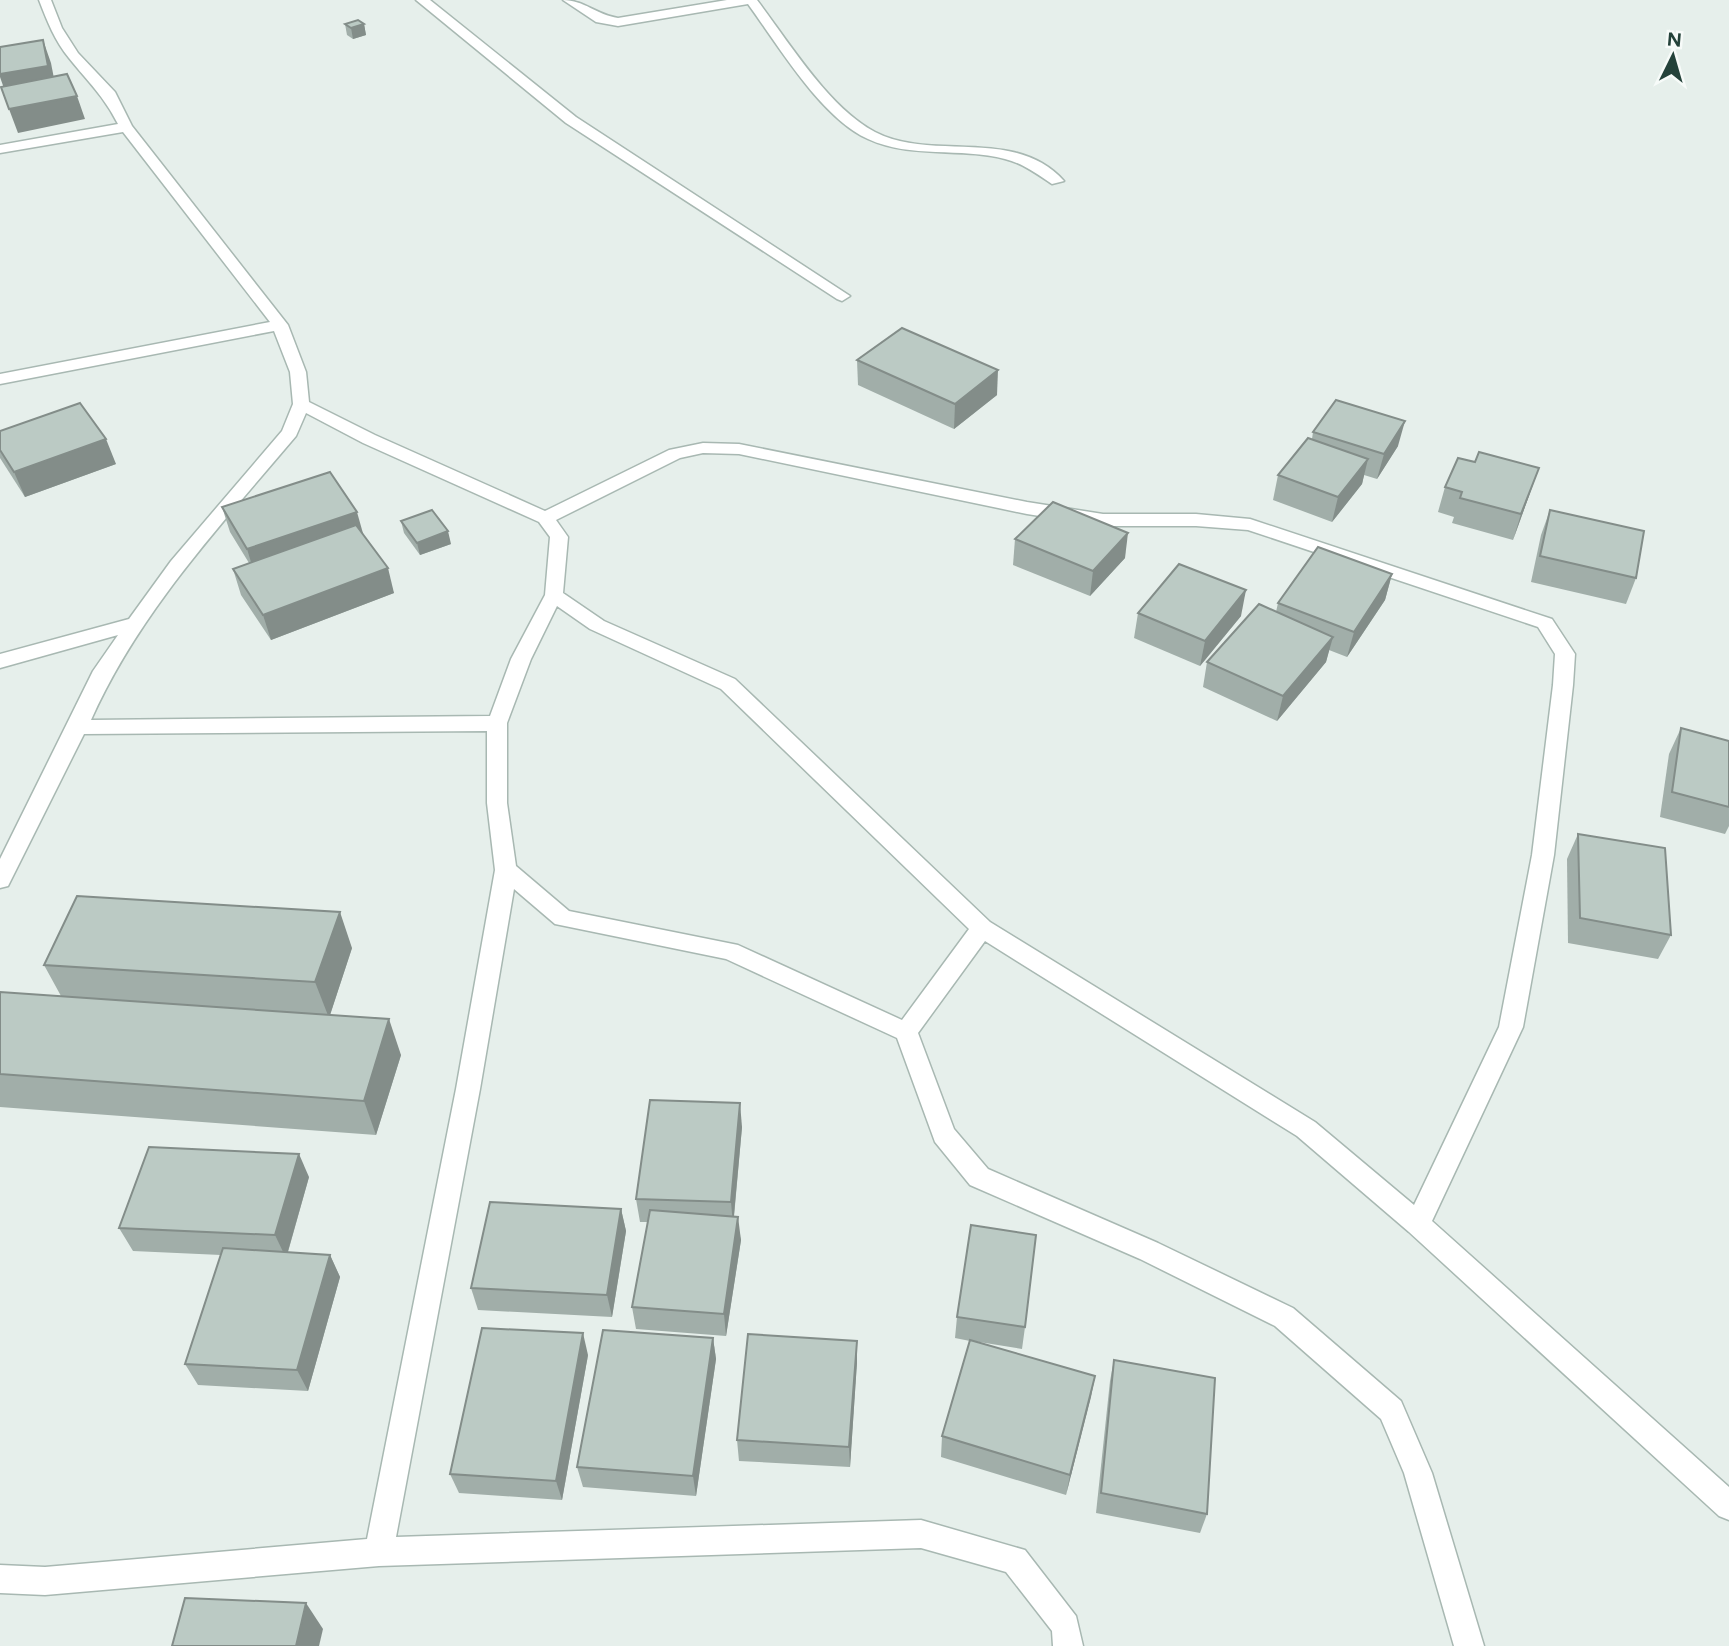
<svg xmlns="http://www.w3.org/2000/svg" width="1729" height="1646" font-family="Figtree,sans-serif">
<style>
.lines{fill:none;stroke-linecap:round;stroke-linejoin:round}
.minor-casing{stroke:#a8b8b2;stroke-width:3}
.minor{fill:#fff;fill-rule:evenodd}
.wall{fill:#a1aea9}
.shaded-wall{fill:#838d89}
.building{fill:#bbcac4;stroke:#838d89;stroke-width:2}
</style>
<rect width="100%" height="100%" fill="#e6efeb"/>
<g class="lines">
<g class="minor-casing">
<g id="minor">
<path d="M39,0H51L62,28L78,53L115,92L132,126L288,325L306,372L309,402L375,435L545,511L669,450L703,443L739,444L1027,502L1103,514H1196L1250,519L1552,619L1575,654L1573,685L1554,855L1523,1027L1432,1221L1729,1487V1520L1719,1516L1409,1232L1297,1136L985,941L918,1033L954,1129L988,1169L1158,1243L1293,1308L1401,1401L1432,1473L1484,1646H1454L1404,1473L1381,1419L1275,1326L1140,1259L970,1185L935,1142L897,1038L726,959L555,924L514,889L480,1089L396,1537L921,1520L1025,1550L1076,1616L1083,1646H1053L1052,1631L1006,1572L921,1548L379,1566L45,1595L0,1593V1565L45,1567L367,1539L456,1089L495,870L487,803V731L84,734L8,886L0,888V859L93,671L118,635L0,668V654L129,619L171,561L282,431L293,404L290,372L274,331L0,384V374L270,322L123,132L0,153V145L118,124C103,95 89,83 69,58C55,41 47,21 39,0ZM306,413L363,443L539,522L550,537L545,595L511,659L490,716L91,720C139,612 221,525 296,436ZM703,453L739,454L1027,514L1103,526H1196L1248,530L1538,627L1555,654L1553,685L1532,855L1499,1027L1414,1205L1315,1122L990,922L735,679L604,621L563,593L568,537L556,520L680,458ZM557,606L590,629L721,689L969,929L902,1020L738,945L569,911L516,866L507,803V723L531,659Z"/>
<path d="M416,0H430L576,117L850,296L842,301L837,299L566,123Z"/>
<path d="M563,0C584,0 597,15 618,18L727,0H757C789,42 828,107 875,132C933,162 1015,126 1064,181L1052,184C1037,174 1022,163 1005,159C960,147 911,159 868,139C821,118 778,45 748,4L618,26L596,22Z"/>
</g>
</g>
<use href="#minor" class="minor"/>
</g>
<g class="wall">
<path d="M345,24H364L366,35L353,39L347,35Z"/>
<path d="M857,360L997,395L954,429L858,385Z"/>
<path d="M0,431L116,464L25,497L0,458Z"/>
<path d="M1313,432L1398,446L1377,479L1364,475L1362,484L1332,522L1273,500L1278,475L1312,439Z"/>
<path d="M1445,487L1530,493L1513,540L1452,523L1454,517L1438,512Z"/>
<path d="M222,507L363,534L394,593L271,640L241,595L233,569L249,563L230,532Z"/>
<path d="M1550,510L1636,578L1626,604L1531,582L1541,535Z"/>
<path d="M401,521L451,544L420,555L404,533Z"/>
<path d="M1015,539L1125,558L1090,596L1013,565Z"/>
<path d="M1392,574L1385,600L1347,657L1329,650L1326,662L1277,721L1203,687L1207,662L1276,612L1278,603Z"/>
<path d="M1138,613L1241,616L1200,666L1134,638Z"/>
<path d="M1681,728L1729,741V826L1725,834L1660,817L1669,754Z"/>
<path d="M1578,834L1671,935L1658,959L1568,943L1567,859Z"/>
<path d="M352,948L330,1015L401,1055L376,1135L0,1107V992L61,996L44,965Z"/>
<path d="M742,1127L734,1217L741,1240L726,1336L636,1329L632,1307L648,1222H640L636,1199Z"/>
<path d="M309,1177L288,1252L330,1255L340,1277L308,1391L198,1385L185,1364L221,1255L133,1251L119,1228Z"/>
<path d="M621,1209L626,1231L612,1317L478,1310L471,1288Z"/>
<path d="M957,1317L1025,1327L1022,1349L973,1341L1095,1376L1066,1495L941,1457L942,1436L970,1341L955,1338Z"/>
<path d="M713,1338L716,1359L696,1496L583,1487L577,1467Z"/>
<path d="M588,1355L562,1500L459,1493L450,1474Z"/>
<path d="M1114,1360L1207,1514L1200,1533L1096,1513L1110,1381Z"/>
<path d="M857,1362L850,1467L739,1461L737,1440Z"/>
</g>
<g class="shaded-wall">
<path d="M364,24L366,35L353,39L351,28Z"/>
<path d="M43,40L51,63L56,89L7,97L0,77V74Z"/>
<path d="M77,96L85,119L18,133L9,109Z"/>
<path d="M998,370L997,395L954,429L955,404Z"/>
<path d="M1405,421L1398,446L1377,479L1384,454Z"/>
<path d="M106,439L116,464L25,497L14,472Z"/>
<path d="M1368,459L1362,484L1332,522L1338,497Z"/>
<path d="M1539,468L1530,493L1513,540L1521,514Z"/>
<path d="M357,512L364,537L255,575L247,549Z"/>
<path d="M448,531L451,544L420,555L417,543Z"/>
<path d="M1128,533L1125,558L1090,596L1093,571Z"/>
<path d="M388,568L394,593L271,640L263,615Z"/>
<path d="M1392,574L1385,600L1347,657L1354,632Z"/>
<path d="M1246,590L1241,616L1200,666L1205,641Z"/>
<path d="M1333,637L1326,662L1277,721L1283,696Z"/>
<path d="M340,912L352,948L329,1018L315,982Z"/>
<path d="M389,1019L401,1055L376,1135L364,1101Z"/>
<path d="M740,1103L742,1127L733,1225L731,1202Z"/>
<path d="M299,1154L309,1177L286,1258L275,1235Z"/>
<path d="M621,1209L626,1231L612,1317L607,1295Z"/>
<path d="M738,1217L741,1240L726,1336L724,1314Z"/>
<path d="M330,1255L340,1277L308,1391L297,1370Z"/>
<path d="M583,1333L588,1355L562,1500L556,1481Z"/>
<path d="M713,1338L716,1359L696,1496L693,1476Z"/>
<path d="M857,1341V1362L850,1467L849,1447Z"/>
<path d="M1095,1376L1091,1397L1066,1495L1070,1475Z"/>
<path d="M306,1603L323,1629L319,1646H296Z"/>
</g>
<g class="building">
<path d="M358,20L364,24L351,28L345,24Z"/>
<path d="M43,40L48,66L0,74V47Z"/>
<path d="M67,74L77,96L9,109L1,87Z"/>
<path d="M902,328L998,370L955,404L857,360Z"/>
<path d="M1336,400L1405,421L1384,454L1313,432Z"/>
<path d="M80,403L106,439L14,472L0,450V431Z"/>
<path d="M1308,438L1368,459L1338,497L1278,475Z"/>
<path d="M1479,452L1539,468L1521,514L1460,498L1462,492L1445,487L1458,458L1475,462Z"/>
<path d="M330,472L357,512L247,549L222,507Z"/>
<path d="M1053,502L1128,533L1093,571L1015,539Z"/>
<path d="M432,510L448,531L417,543L401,521Z"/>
<path d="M1550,510L1644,531L1636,578L1540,556Z"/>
<path d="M356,525L388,568L263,615L233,569Z"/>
<path d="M1318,547L1392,574L1354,632L1278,603Z"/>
<path d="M1179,564L1246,590L1205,641L1138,613Z"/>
<path d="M1259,604L1333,637L1283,696L1207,662Z"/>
<path d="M1681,728L1729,741V807L1672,792Z"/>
<path d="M1578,834L1665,848L1671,935L1580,918Z"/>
<path d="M77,896L340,912L315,982L44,965Z"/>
<path d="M0,992L389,1019L364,1101L0,1074Z"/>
<path d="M650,1100L740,1103L731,1202L636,1199Z"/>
<path d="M149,1147L299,1154L275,1235L119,1228Z"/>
<path d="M490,1202L621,1209L607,1295L471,1288Z"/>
<path d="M650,1210L738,1217L724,1314L632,1307Z"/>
<path d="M971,1225L1036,1235L1025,1327L957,1317Z"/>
<path d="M223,1248L330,1255L297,1370L185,1364Z"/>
<path d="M482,1328L583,1333L556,1481L450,1474Z"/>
<path d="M603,1330L713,1338L693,1476L577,1467Z"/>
<path d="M748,1334L857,1341L849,1447L737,1440Z"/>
<path d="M970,1340L1095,1376L1070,1475L942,1436Z"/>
<path d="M1114,1360L1215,1378L1207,1514L1101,1493Z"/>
<path d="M185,1598L306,1603L296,1646H172Z"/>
</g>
<g transform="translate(1673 56) rotate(5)" stroke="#f7fbf9" stroke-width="5" paint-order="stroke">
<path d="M0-5L12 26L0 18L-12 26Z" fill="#24423a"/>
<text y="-10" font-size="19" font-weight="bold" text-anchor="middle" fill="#24423a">N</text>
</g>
</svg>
